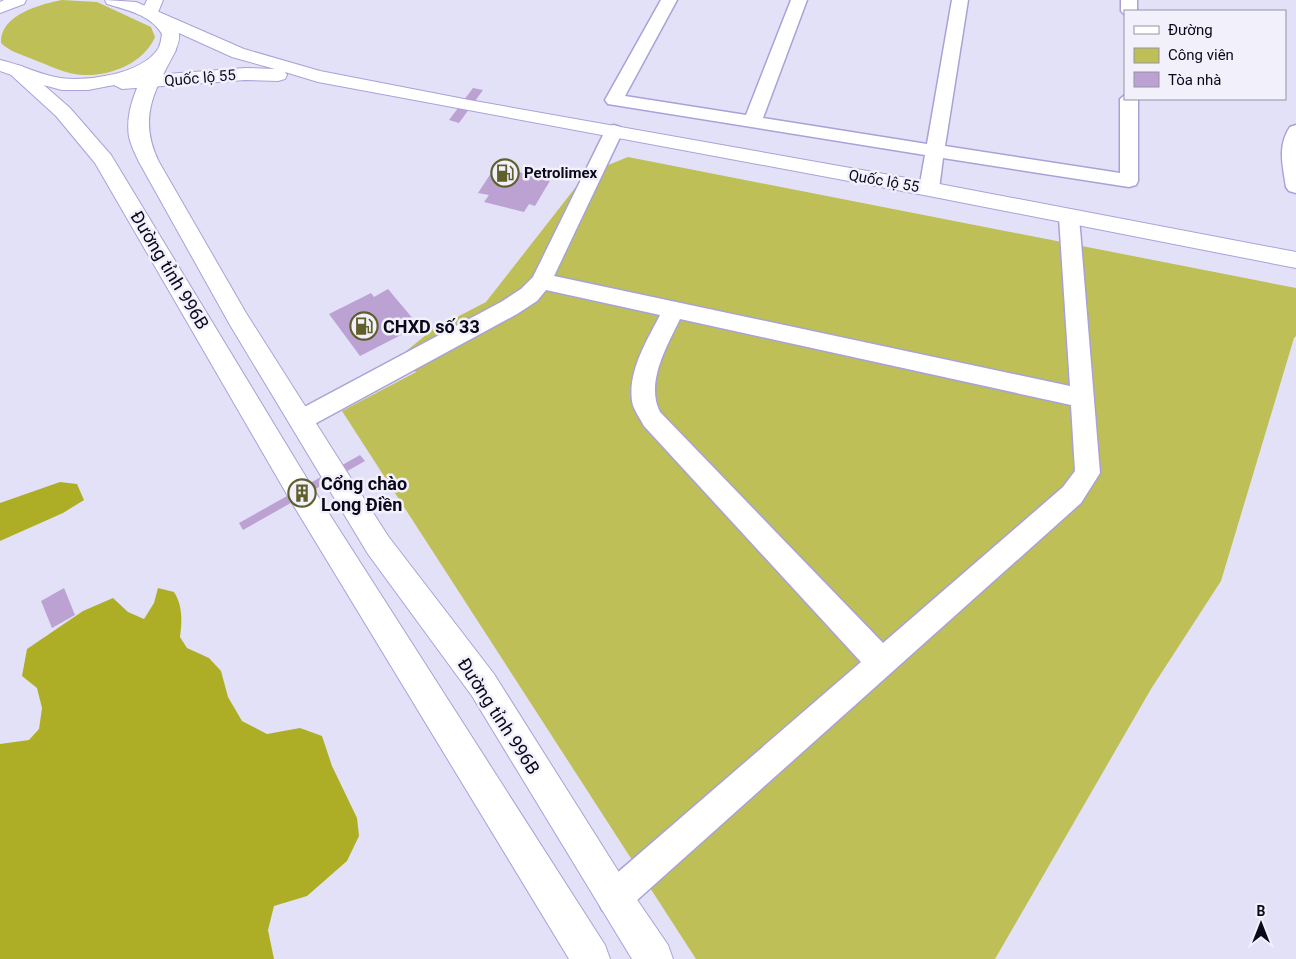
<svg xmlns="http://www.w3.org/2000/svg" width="1296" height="959" font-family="Roboto,sans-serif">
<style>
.green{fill:#bebf57}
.forest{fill:#aeae26}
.building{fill:#bca1d3}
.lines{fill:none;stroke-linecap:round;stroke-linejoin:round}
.minor-casing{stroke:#a8a2d7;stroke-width:3}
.tertiary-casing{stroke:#a8a2d7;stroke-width:2}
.secondary-casing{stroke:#a8a2d7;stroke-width:2}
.trunk-casing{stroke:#a8a2d7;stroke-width:2}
.minor{fill:#fff;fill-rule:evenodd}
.tertiary{fill:#fff;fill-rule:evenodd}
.secondary{fill:#fff;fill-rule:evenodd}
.trunk{fill:#fff;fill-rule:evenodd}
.labels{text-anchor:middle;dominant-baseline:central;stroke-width:5;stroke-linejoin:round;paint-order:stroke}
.far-street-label{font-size:15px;fill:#0c081b;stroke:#f1f0fb}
.far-poi-label{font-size:15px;font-weight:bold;fill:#0c081b;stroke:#f1f0fb;text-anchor:start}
.street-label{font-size:18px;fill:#0c081b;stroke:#f1f0fb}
.poi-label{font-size:18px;font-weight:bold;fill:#0c081b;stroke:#f1f0fb;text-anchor:start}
</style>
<rect width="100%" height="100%" fill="#e3e1f8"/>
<g class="green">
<path d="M62,0L97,2L151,27L155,37C144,63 111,76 84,75C66,75 49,65 32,59C21,54 10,52 1,43C0,14 42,4 62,0Z"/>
<path d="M628,157L1296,288V336L1294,338L1221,581L1151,689L995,959H696L342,411L416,372L399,357L432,330L486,302L586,174Z"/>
</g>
<g class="forest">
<path d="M60,482L77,484L84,500L63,513L0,541V503Z"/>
<path d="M158,588L174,592C183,606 182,621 180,637L187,648L209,658L221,671L228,697L242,721L267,734L300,728L322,736L332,766L357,818L359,836L347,861L307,896L274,906L268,930L274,959H0V744L29,740L39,729L42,708L37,688L22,676L27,649L83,611L113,598L128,612L144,619L154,603Z"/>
</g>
<g class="building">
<path d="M473,88L483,90L459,123L449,120Z"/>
<path d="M495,167L551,179L535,206L529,204L524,212L484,202L489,195L478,193Z"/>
<path d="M388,289L414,320L399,328L403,334L360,356L329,314L371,293L374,297Z"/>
<path d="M360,455L365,461L243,530L239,523Z"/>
<path d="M64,588L75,615L52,628L41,601Z"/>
</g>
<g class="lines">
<g class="minor-casing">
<g id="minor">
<path d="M661,0H677L625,96L746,115L791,0H807L763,118L927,144L952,0H968L945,146L1120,173V99L1125,95V99H1138V181L1136,185L1129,187L943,158L939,189L936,193L929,195L922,193L919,189L925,155L608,104L605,100Z"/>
<path d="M1121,0H1137V11H1125L1124,14L1121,11Z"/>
<path d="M614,125L620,127L623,131L554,276L1070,386L1059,217L1062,212L1069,210L1076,212L1079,217L1100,473L1081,503L626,910L614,915L602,910L597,898L602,886L861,662L644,426C640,418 633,409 632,401C628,370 647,341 660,315L546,290L537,301L517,314L309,427L301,430L293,427L289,420L293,413L501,302L521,289L533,277L605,131L608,127ZM680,319L1071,405L1075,471L1063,487L883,643L660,412C645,383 667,346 680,319Z"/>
<path d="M1296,125V193L1289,191L1286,187C1283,166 1277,146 1290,127Z"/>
</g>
</g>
<g class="tertiary-casing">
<path id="tertiary" d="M147,0H163L156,17H144L141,13Z"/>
</g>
<g class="secondary-casing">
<g id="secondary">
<path d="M167,45L173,46L176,50C155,90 137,117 159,162L246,313L345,469L388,536L494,674L627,885L668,945L673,959H632L472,696L368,554L230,325L139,162C135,154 131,145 129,137C124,106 144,70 161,46Z"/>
<path d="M16,65L22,66L70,108L111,155L312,487L605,945L610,959H569L289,498L95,163L56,116L10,74L7,70L10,66Z"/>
</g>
</g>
<g class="trunk-casing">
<g id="trunk">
<path d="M4,0H26L24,4L0,13V2Z"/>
<path d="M105,0L136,2L244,49L320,71L469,100L929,182L1296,252V268L929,196L318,82L285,72L287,75L285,79L278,81L245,80L122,89L114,85L88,90H62L32,82L0,71V60C19,64 36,73 55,77C82,83 141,75 158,49C161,44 161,39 162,34C151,15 127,10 107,4ZM179,33L232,57L275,69L245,68L142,76C159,68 181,55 179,33Z"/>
</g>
</g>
<use href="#minor" class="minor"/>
<use href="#tertiary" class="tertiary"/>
<use href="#secondary" class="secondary"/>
<use href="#trunk" class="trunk"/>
</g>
<defs>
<g id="fuel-ring" transform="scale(1.4375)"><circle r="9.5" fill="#f1f0fb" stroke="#5f5f2c" stroke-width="1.5"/><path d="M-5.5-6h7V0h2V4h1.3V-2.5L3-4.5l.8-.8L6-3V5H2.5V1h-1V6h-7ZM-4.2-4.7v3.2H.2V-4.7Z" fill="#5f5f2c"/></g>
<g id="building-ring" transform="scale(1.4375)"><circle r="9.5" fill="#f1f0fb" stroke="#5f5f2c" stroke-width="1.5"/><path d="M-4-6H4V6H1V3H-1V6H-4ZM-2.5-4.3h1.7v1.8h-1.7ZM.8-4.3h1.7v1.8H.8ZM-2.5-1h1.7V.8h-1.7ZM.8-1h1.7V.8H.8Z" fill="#5f5f2c"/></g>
</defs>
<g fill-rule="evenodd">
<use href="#fuel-ring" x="505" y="173"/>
<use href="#fuel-ring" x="364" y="326"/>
<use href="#building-ring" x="302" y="493"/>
</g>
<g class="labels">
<g class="far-street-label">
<text transform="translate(200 78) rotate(-5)">Quốc lộ 55</text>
<text transform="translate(884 181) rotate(10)">Quốc lộ 55</text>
</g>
<g class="far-poi-label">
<text x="524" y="173">Petrolimex</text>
</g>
<g class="street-label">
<text transform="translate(170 270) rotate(59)">Đường tỉnh 996B</text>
<text transform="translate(499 716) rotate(57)">Đường tỉnh 996B</text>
</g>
<g class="poi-label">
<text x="383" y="326">CHXD số 33</text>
<text x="321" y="483">Cổng chào<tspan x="321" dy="21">Long Điền</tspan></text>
</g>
</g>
<rect x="1124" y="10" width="162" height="90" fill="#f1f0fb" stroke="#9593a1"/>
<rect x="1134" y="26" width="25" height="8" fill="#ffffff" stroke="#9593a1"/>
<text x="1168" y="35" font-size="15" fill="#0c081b">Đường</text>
<rect x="1134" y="48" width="25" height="15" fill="#bebf57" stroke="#9593a1"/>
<text x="1168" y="60" font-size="15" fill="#0c081b">Công viên</text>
<rect x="1134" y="72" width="25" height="15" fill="#bca1d3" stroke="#9593a1"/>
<text x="1168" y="85" font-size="15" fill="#0c081b">Tòa nhà</text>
<g transform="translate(1261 924)" stroke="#f1f0fb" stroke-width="4" paint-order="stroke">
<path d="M0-4L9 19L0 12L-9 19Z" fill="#0c081b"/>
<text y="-8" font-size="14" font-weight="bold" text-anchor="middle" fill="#0c081b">B</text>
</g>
</svg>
